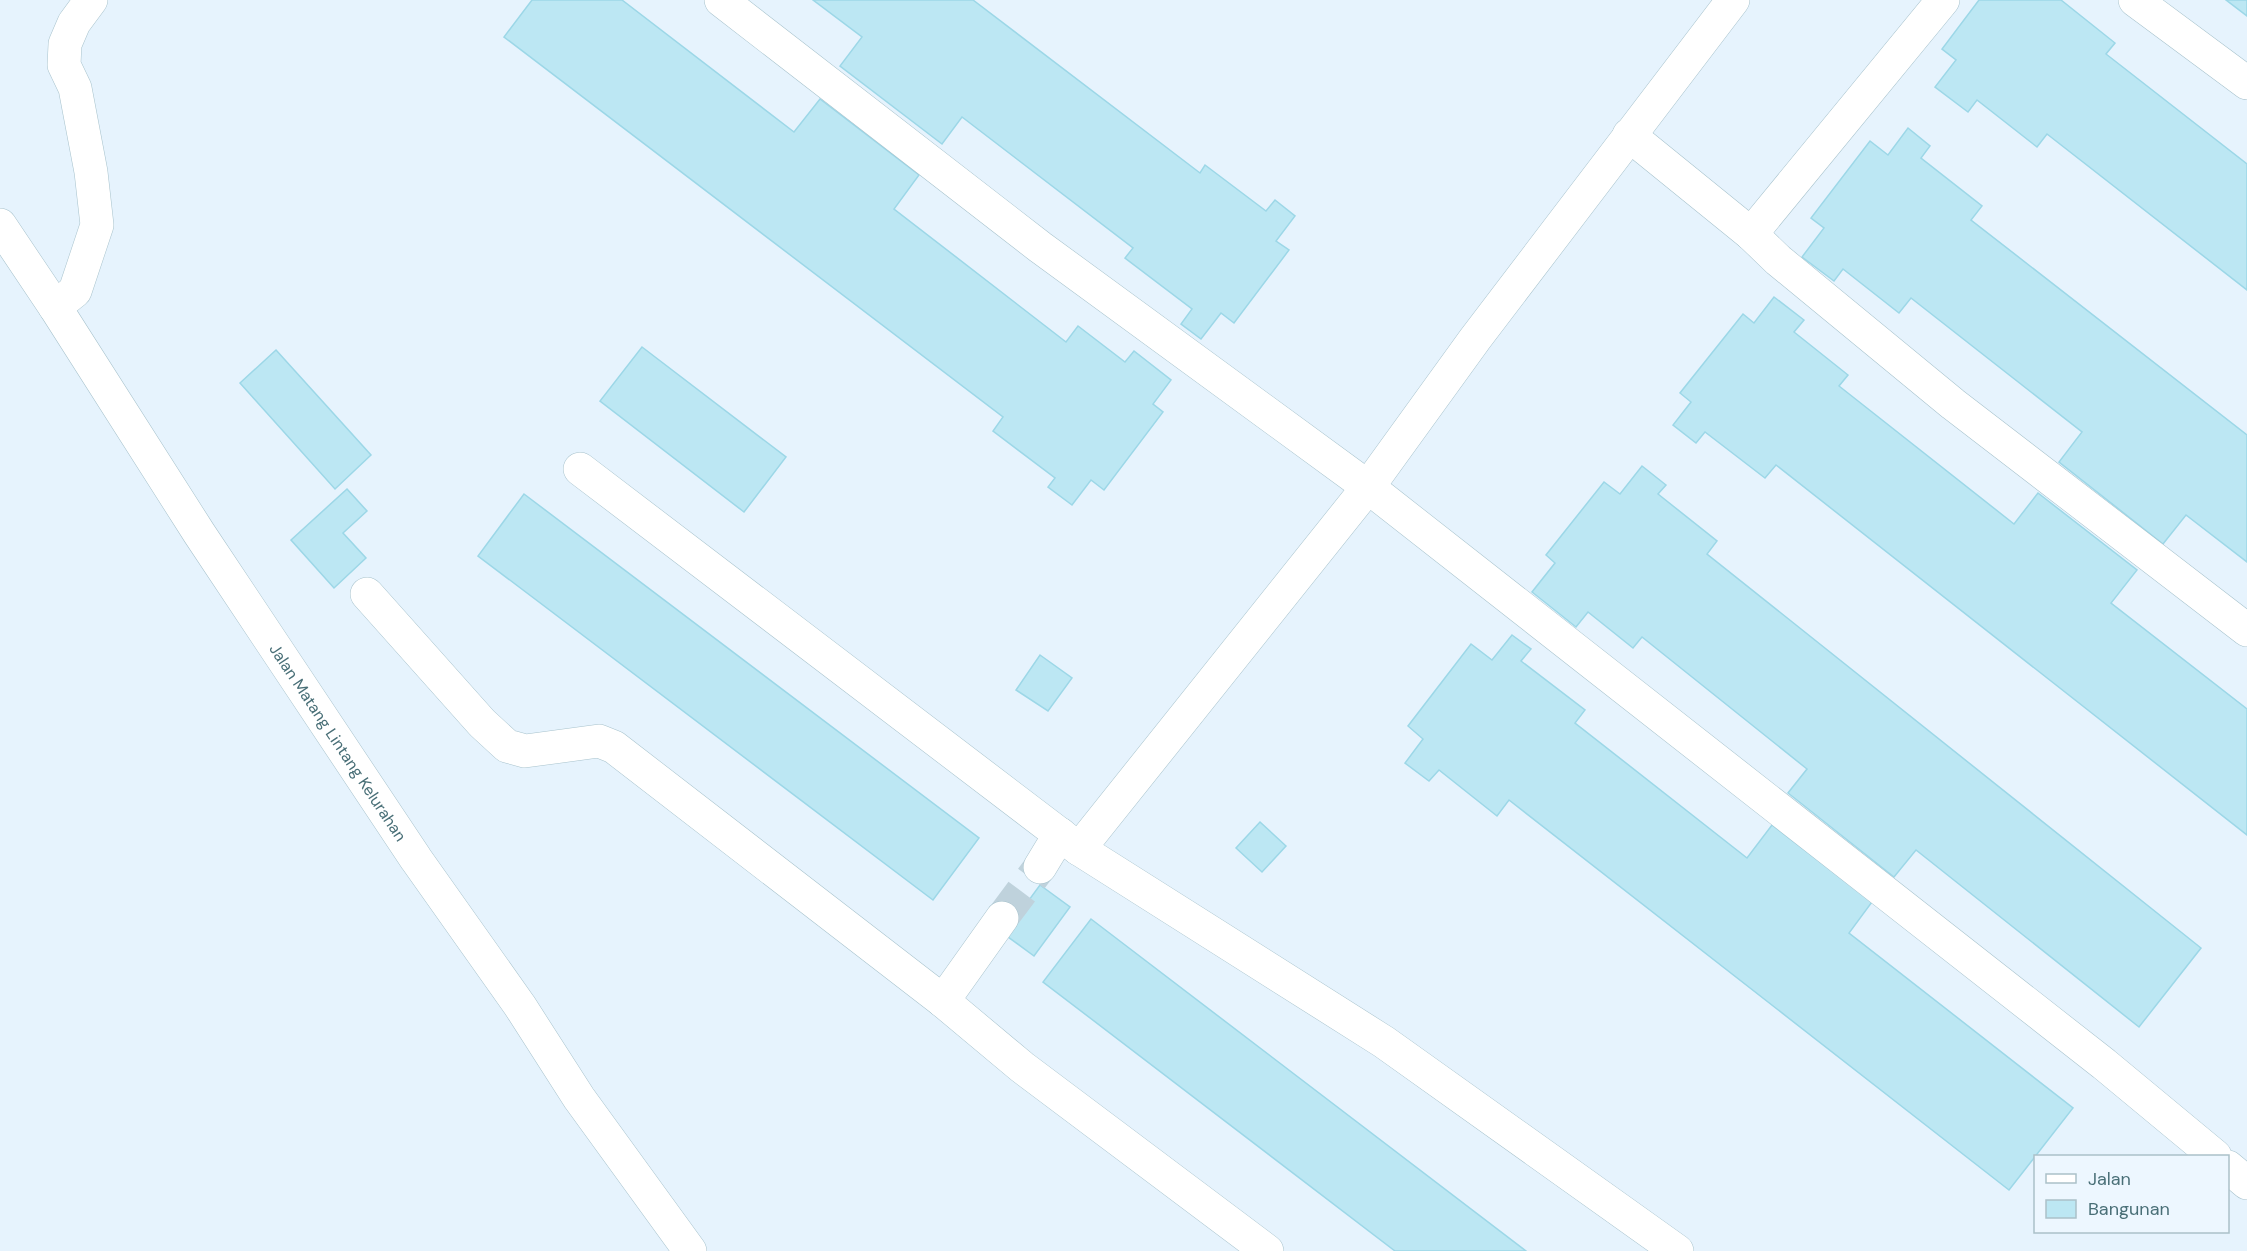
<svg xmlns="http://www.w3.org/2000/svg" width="2247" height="1251" font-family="'DM Sans',sans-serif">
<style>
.building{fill:#bce7f3;stroke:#9cd7e7;stroke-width:1.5}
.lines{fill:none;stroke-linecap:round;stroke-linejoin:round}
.minor-tunnel{stroke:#bfd2dc;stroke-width:33;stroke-dasharray:33 16;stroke-linecap:butt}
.minor-casing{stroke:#a8c3cd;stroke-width:34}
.minor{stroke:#fff;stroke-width:33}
.labels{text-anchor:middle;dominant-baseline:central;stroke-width:5;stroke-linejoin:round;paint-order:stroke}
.street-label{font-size:16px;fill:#496f77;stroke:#edf7ff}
</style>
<rect width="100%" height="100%" fill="#e6f3fd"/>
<g class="building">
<path d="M532,0H622L794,132L820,99L919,175L894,209L1066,342L1078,326L1125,362L1134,351L1171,380L1153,404L1163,412L1104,490L1091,480L1072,505L1048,487L1055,478L993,431L1003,417L504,37Z"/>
<path d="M813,0H973L1200,173L1205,165L1266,211L1275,200L1295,216L1276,241L1289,250L1234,323L1221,313L1201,339L1181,324L1192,309L1125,258L1133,248L962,117L942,144L840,66L862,37Z"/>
<path d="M1979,0H2061L2115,43L2106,54L2247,164V290L2047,134L2037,147L1977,100L1968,112L1935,87L1956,60L1942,49Z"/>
<path d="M2226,0H2247V16Z"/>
<path d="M1908,128L1930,146L1921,158L1982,206L1971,220L2247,435V562L2186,515L2163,544L2059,462L2082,432L1911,298L1899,313L1843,269L1834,281L1802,257L1824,228L1811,218L1870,141L1888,155Z"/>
<path d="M1774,297L1804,320L1794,332L1848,375L1839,386L2014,524L2038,493L2137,570L2111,603L2247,709V835L1776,465L1765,478L1705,432L1696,443L1673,425L1691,402L1680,393L1743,314L1754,323Z"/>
<path d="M642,347L786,457L744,512L600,401Z"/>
<path d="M276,350L371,455L335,489L240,383Z"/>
<path d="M1642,466L1666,485L1658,494L1717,541L1707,554L2201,948L2139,1027L1916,850L1894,877L1788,793L1807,769L1642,637L1633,648L1588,612L1576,627L1532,592L1555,563L1546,555L1604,482L1620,494Z"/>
<path d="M347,489L367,511L343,533L366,558L334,588L291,540Z"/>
<path d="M524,494L979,838L933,900L478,556Z"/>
<path d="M1512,635L1531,649L1521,661L1585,710L1575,723L1747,858L1772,825L1872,902L1849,933L2073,1108L2009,1190L1509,800L1497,816L1439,770L1429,781L1405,763L1423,739L1408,726L1471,644L1492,660Z"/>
<path d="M1040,655L1072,678L1048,711L1016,690Z"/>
<path d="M1260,822L1286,846L1262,872L1236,848Z"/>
<path d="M1040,885L1070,907L1034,956L1004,934Z"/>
<path d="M1091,919L1526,1251H1395L1043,982Z"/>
</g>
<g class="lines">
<path class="minor-tunnel" d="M1002,918L1040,867"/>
<g class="minor-casing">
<g id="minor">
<path d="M721,0L1040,247L1368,487L2104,1064L2215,1156"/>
<path d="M2135,0L2247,83"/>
<path d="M1629,135L1751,234L1943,0"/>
<path id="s1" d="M0,225L55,307L199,533L416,859L520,1006L579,1098L690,1251"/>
<path d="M1751,234L1778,260L1953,404L2247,630"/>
<path d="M55,307L75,291L97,225L91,172L75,88L64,65L65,44L74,23L91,0"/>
<path d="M580,469L1079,849"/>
<path d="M367,594L482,723L507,746L525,751L599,741L614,747L943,1001L1002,918"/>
<path d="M1040,867L1060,834"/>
<path d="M943,1001L1022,1067L1267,1251"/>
<path d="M2228,1167L2247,1183"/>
<path d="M1677,1251L1384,1042L1079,849L1368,487L1475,339L1733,0"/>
</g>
</g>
<use href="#minor" class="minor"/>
</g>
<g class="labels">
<g class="street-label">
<text stroke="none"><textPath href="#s1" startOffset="618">Jalan Matang Lintang Kelurahan</textPath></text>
</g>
</g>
<rect x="2034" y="1155" width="195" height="78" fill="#edf7ff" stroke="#abc1c9" stroke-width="1.5"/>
<rect x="2046" y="1174" width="30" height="9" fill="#ffffff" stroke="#abc1c9" stroke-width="1.5"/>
<text x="2088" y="1185" font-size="18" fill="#496f77">Jalan</text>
<rect x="2046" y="1200" width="30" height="18" fill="#bce7f3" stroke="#abc1c9" stroke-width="1.5"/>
<text x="2088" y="1215" font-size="18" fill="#496f77">Bangunan</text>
</svg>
